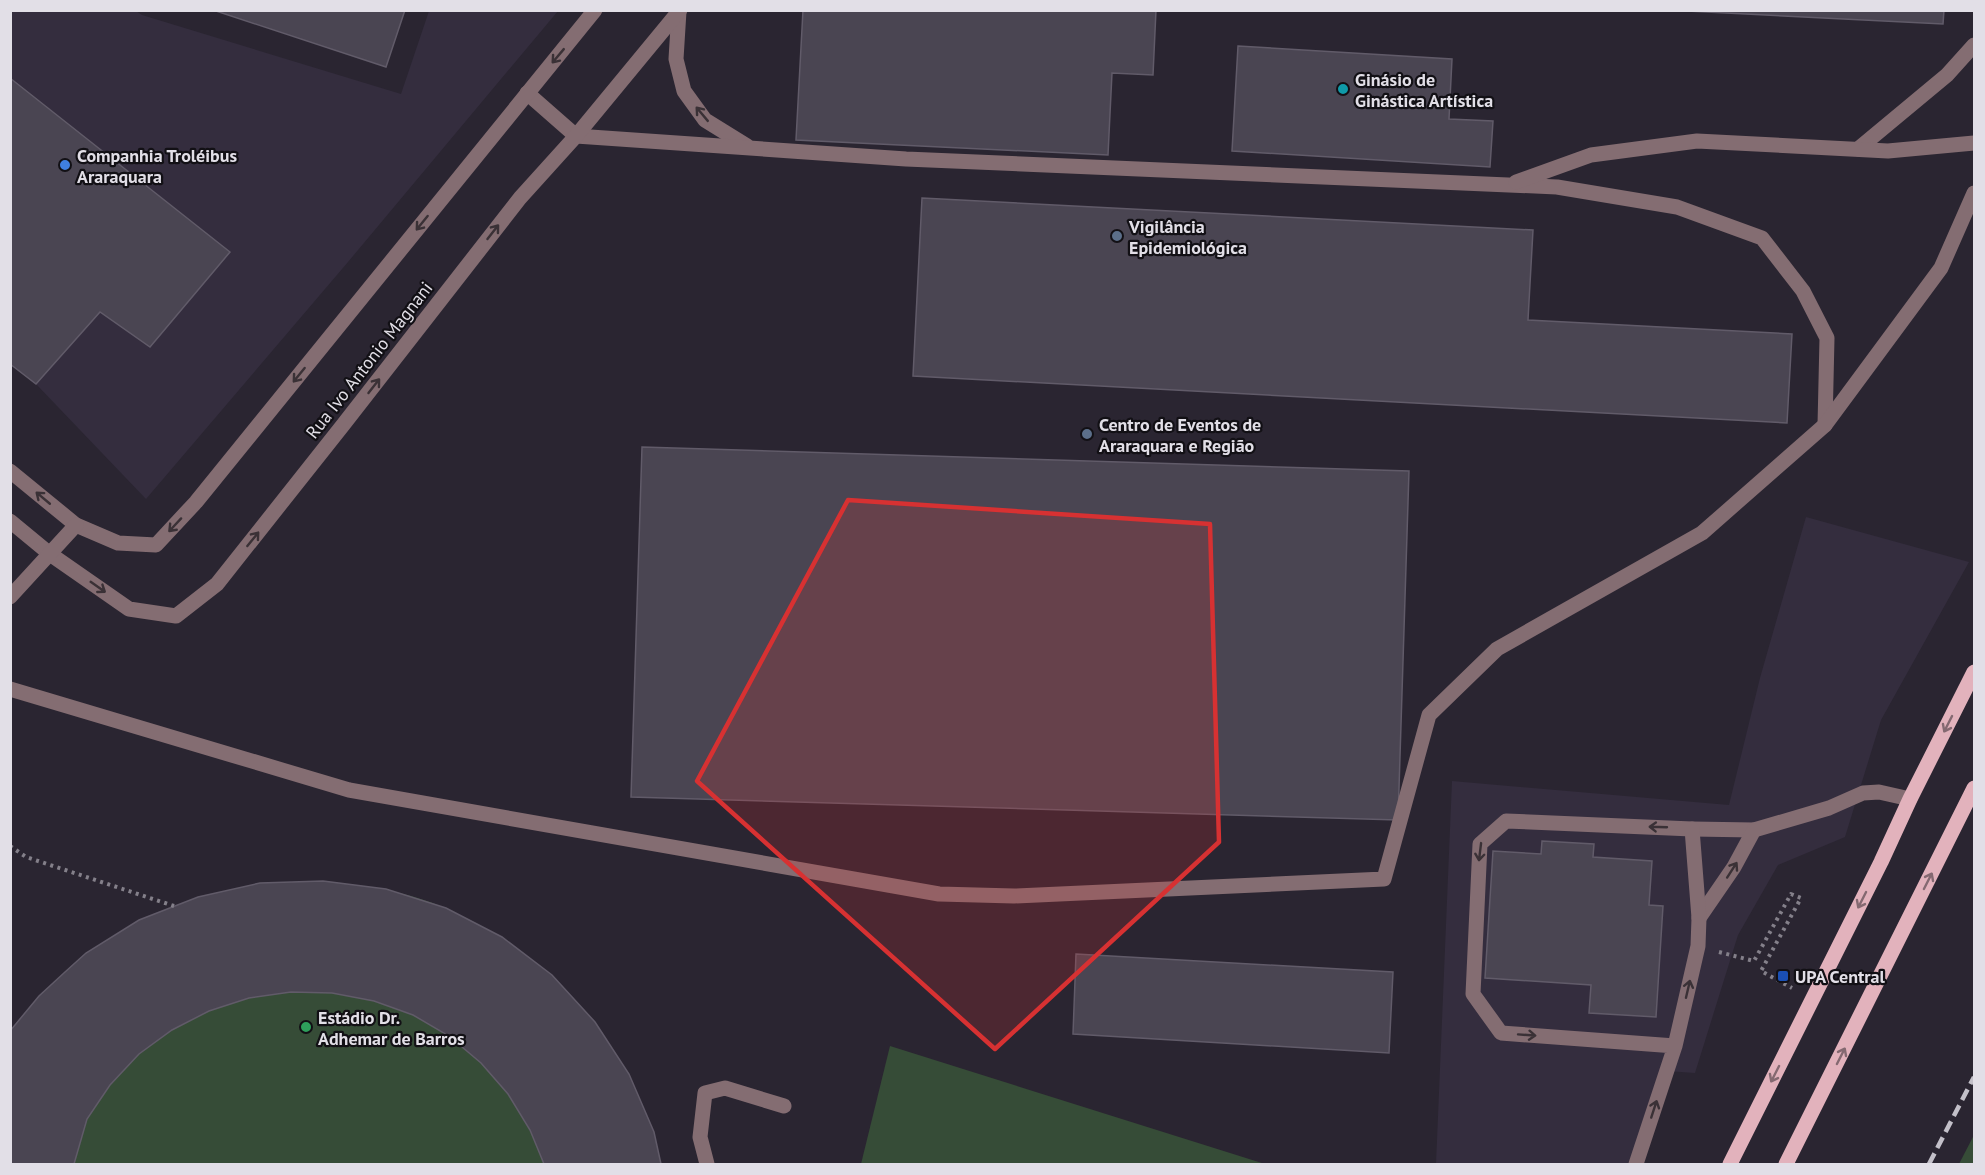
<svg xmlns="http://www.w3.org/2000/svg" width="1985" height="1175" font-family="'PT Sans',sans-serif">
<style>
.built{fill:#342d3e}
.green{fill:#364c37}
.building{fill:#4a4552;stroke:#615b69;stroke-width:1.5}
.lines{fill:none;stroke-linecap:round;stroke-linejoin:round}
.path{stroke:#84808a;stroke-width:4;stroke-dasharray:3 4.5;stroke-linecap:butt}
.minor{stroke:#846d72;stroke-width:15}
.major{stroke:#e2b2bc;stroke-width:15}
.rail{stroke:#c3c0c9;stroke-width:4.5;stroke-dasharray:12 6;stroke-linecap:butt}
.oneway{stroke:#3a3136}
.oneway2{stroke:#846971}
.marked{fill:#d73132;fill-opacity:0.2;stroke:#d73132;stroke-width:4.5;stroke-linejoin:round}
.culture-dot{fill:#0f9aa8;stroke:#121015;stroke-width:2}
.shop-dot{fill:#3f7fe0;stroke:#121015;stroke-width:2}
.service-dot{fill:#5c6f8a;stroke:#121015;stroke-width:2}
.transit-dot{fill:#1a4fb4;stroke:#121015;stroke-width:2}
.leisure-dot{fill:#2e9e5b;stroke:#121015;stroke-width:2}
.labels{text-anchor:middle;dominant-baseline:central;stroke-width:4.5;stroke-linejoin:round;paint-order:stroke}
.poi-label{font-size:18px;font-weight:bold;fill:#e2dfe7;stroke:#121015;text-anchor:start}
.street-label{font-size:18px;fill:#e2dfe7;stroke:#121015}
</style>
<rect width="100%" height="100%" fill="#2a2531"/>
<g class="built">
<path d="M10,11H136L142,15L401,94L429,11H558L348,262L146,499L36,384L100,312L150,346L230,252L11,78Z"/>
<path d="M1806,517L1969,562L1881,720L1845,837L1778,865L1738,935L1695,1073L1667,1071L1632,1164H1436L1452,781L1729,805L1760,678Z"/>
</g>
<g class="green">
<path d="M323,881C365,886 408,891 447,909C555,956 635,1050 661,1164H11L10,1031L39,996L86,953L139,920L198,897L260,883Z"/>
<path d="M890,1046L1265,1164H861Z"/>
<path d="M1974,1135V1164H1959Z"/>
</g>
<g class="building">
<path d="M213,10H405L386,67Z"/>
<path d="M803,10H1156L1153,75L1112,73L1108,155L796,140Z"/>
<path d="M1667,10H1944L1943,24Z"/>
<path d="M1238,46L1452,59L1449,119L1493,121L1490,167L1232,151Z"/>
<path d="M10,78L230,252L150,347L100,312L36,384L10,364Z"/>
<path d="M922,198L1533,230L1528,320L1792,334L1787,423L913,376Z"/>
<path d="M642,447L1409,471L1398,820L631,797Z"/>
<path d="M1542,841L1594,844L1593,857L1652,861L1649,905L1663,906L1656,1017L1589,1013L1591,985L1485,978L1493,851L1541,854Z"/>
<path d="M323,881L386,889L446,908L502,937L552,975L595,1022L629,1074L654,1132L661,1164H544L530,1130L508,1094L481,1063L449,1036L413,1015L374,1001L332,993L291,992L249,998L209,1011L172,1030L139,1054L110,1085L87,1119L74,1164H10V1031L39,996L65,972L86,953L139,920L198,897L260,883Z"/>
<path d="M1076,954L1393,972L1389,1053L1073,1034Z"/>
</g>
<g class="lines">
<g class="path">
<path d="M10,846L26,857L174,906"/>
<path d="M1719,952L1754,961L1791,894L1801,898L1761,971L1792,988"/>
</g>
<g class="minor">
<path d="M679,11L676,59L684,91L705,120L747,146"/>
<path d="M527,93L576,136L906,159L1557,187L1677,207L1762,238L1803,291L1827,338L1825,425"/>
<path d="M1858,149L1947,75L1974,45"/>
<path d="M1516,182L1591,155L1697,141L1888,151L1974,143"/>
<path d="M10,471L76,525L118,543L156,545L196,502L595,10"/>
<path d="M10,521L50,554L129,609L176,616L217,584L343,425L520,198L576,136L680,10"/>
<path d="M10,597L76,525"/>
<path d="M10,689L349,790L939,894L1014,896L1384,879L1429,715L1497,649L1702,533L1825,425L1941,268L1974,193"/>
<path d="M1692,829L1754,830"/>
<path d="M1699,918L1734,867L1754,830L1829,808L1863,793L1879,792L1910,799"/>
<path d="M707,1164L700,1137L705,1093L725,1088L784,1106"/>
<path d="M1636,1164L1675,1046L1698,946L1699,918L1692,829L1506,821L1480,844L1473,994L1501,1033L1675,1046"/>
</g>
<g class="major">
<path d="M1730,1164L1881,862L1910,799L1974,672"/>
<path d="M1786,1164L1974,788"/>
</g>
<path class="rail" d="M1929,1164L1974,1077"/>
</g>
<defs><path id="oneway-shaft" d="M-6 0H5M1.5-3L5.5 0L1.5 3" fill="none" stroke-width="1.6" stroke-linecap="round" stroke-linejoin="round" transform="scale(1.5)"/></defs>
<g class="oneway">
<use href="#oneway-shaft" transform="translate(558 56) rotate(130)"/>
<use href="#oneway-shaft" transform="translate(702 114) rotate(-130)"/>
<use href="#oneway-shaft" transform="translate(422 223) rotate(129)"/>
<use href="#oneway-shaft" transform="translate(493 232) rotate(-52)"/>
<use href="#oneway-shaft" transform="translate(299 375) rotate(129)"/>
<use href="#oneway-shaft" transform="translate(374 386) rotate(-52)"/>
<use href="#oneway-shaft" transform="translate(43 498) rotate(-140)"/>
<use href="#oneway-shaft" transform="translate(175 525) rotate(133)"/>
<use href="#oneway-shaft" transform="translate(253 539) rotate(-51)"/>
<use href="#oneway-shaft" transform="translate(98 587) rotate(35)"/>
<use href="#oneway-shaft" transform="translate(1658 827) rotate(-178)"/>
<use href="#oneway-shaft" transform="translate(1480 852) rotate(97)"/>
<use href="#oneway-shaft" transform="translate(1732 870) rotate(-57)"/>
<use href="#oneway-shaft" transform="translate(1688 989) rotate(-77)"/>
<use href="#oneway-shaft" transform="translate(1527 1035) rotate(4)"/>
<use href="#oneway-shaft" transform="translate(1654 1109) rotate(-72)"/>
</g>
<g class="oneway2">
<use href="#oneway-shaft" transform="translate(1948 724) rotate(117)"/>
<use href="#oneway-shaft" transform="translate(1928 881) rotate(-63)"/>
<use href="#oneway-shaft" transform="translate(1862 900) rotate(117)"/>
<use href="#oneway-shaft" transform="translate(1841 1056) rotate(-63)"/>
<use href="#oneway-shaft" transform="translate(1775 1074) rotate(117)"/>
</g>
<path class="marked" d="M848,500L1210,524L1219,842L995,1049L697,781Z"/>
<circle class="culture-dot" cx="1343" cy="89" r="6"/>
<circle class="shop-dot" cx="65" cy="165" r="6"/>
<g class="service-dot">
<circle cx="1117" cy="236" r="6"/>
<circle cx="1087" cy="434" r="6"/>
</g>
<rect class="transit-dot" x="1777" y="970" width="12" height="12" rx="3"/>
<circle class="leisure-dot" cx="306" cy="1027" r="6"/>
<g class="labels">
<g class="poi-label">
<text x="1355" y="79">Ginásio de<tspan x="1355" dy="21">Ginástica Artística</tspan></text>
<text x="77" y="155">Companhia Troléibus<tspan x="77" dy="21">Araraquara</tspan></text>
<text x="1129" y="226">Vigilância<tspan x="1129" dy="21">Epidemiológica</tspan></text>
<text x="1099" y="424">Centro de Eventos de<tspan x="1099" dy="21">Araraquara e Região</tspan></text>
<text x="1795" y="976">UPA Central</text>
<text x="318" y="1017">Estádio Dr.<tspan x="318" dy="21">Adhemar de Barros</tspan></text>
</g>
<g class="street-label">
<text transform="translate(369 360) rotate(-52)">Rua Ivo Antonio Magnani</text>
</g>
</g>
<rect width="1985" height="1175" fill="none" stroke="#e2dfe7" stroke-width="24"/>
</svg>
